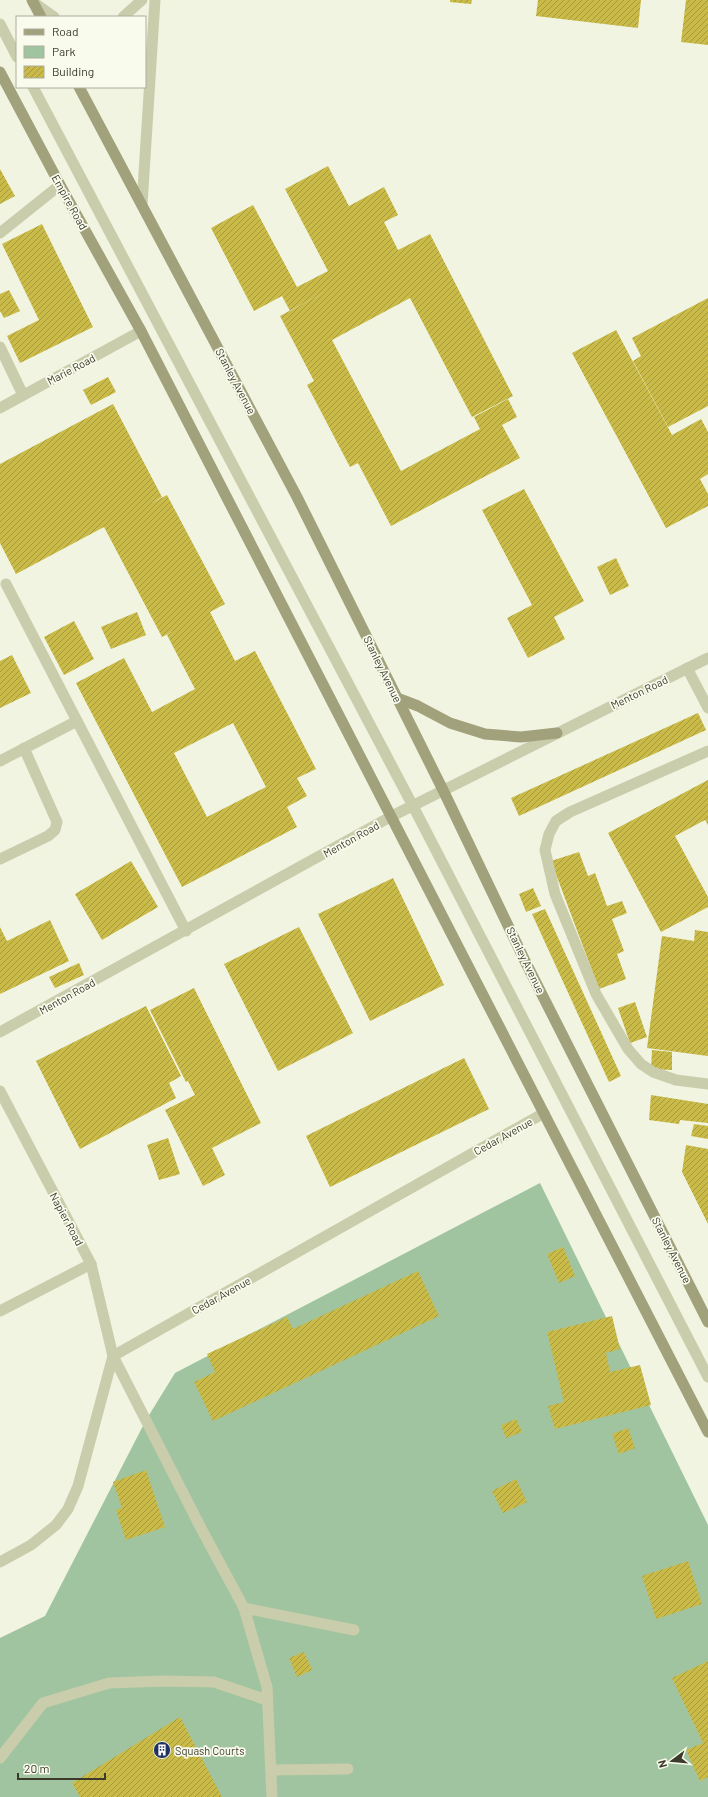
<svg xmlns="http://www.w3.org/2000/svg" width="708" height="1797" font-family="Barlow,sans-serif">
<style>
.green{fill:#a0c49f}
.building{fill:url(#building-hatch);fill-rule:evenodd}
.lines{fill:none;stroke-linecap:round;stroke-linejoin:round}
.service{stroke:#cacdab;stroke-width:11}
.minor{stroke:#cacdab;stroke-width:11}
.secondary{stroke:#a1a17c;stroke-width:11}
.labels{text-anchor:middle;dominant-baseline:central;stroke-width:3.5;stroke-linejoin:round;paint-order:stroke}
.street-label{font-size:11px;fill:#3b3a2b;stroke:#f9fbed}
.poi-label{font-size:11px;fill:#3b3a2b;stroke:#f9fbed;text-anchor:start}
</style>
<defs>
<pattern id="building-hatch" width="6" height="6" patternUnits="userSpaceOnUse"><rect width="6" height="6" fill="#cabb49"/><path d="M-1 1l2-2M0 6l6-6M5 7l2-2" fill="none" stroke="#a5993d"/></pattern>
</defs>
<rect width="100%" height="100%" fill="#f1f4e0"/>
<path class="green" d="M540,1183L708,1525V1797H0V1638L45,1616L146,1420L175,1373Z"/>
<g class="building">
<path d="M450,0H472L471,4L450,2Z"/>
<path d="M538,0H641L638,28L536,16Z"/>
<path d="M686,0H708V45L681,42Z"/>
<path d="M328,166L349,206L384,187L398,215L384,222L398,250L430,234L513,396L472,417L410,298L332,340L401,471L480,429L474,417L508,399L517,417L502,425L520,458L391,526L358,463L350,467L307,385L314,381L280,316L332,288L290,311L282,296L254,311L211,228L253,205L297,287L328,271L285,189Z"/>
<path d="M0,169L15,196L0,204Z"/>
<path d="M42,224L93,327L20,363L7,336L39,320L2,244Z"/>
<path d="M9,290L20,311L4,318L0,311V294Z"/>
<path d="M708,298V406L668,427L633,361L641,356L632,338Z"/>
<path d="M616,330L672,435L701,419L708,432V474L700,479L708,494V506L666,528L572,353Z"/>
<path d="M108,377L116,392L91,405L83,390Z"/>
<path d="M113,404L162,497L150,504L167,495L225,604L210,612L235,661L255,651L316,769L297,778L307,796L287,807L297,827L182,887L76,683L124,658L152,712L195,689L167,635L174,631L162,637L104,527L16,574L0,543V464ZM233,723L266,787L207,817L174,753Z"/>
<path d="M524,489L584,601L554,617L565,639L528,658L507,618L532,605L482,510Z"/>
<path d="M616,558L629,586L610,595L597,567Z"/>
<path d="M137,612L146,635L111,649L101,627Z"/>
<path d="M74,621L94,659L64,675L44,637Z"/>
<path d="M12,655L31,693L0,708V661Z"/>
<path d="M698,713L706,730L519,816L511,798Z"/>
<path d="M708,780V825L705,820L675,836L708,897V907L661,932L608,833Z"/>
<path d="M579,852L588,876L595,873L607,906L622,901L627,913L612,919L624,951L617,954L626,979L599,989L551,861Z"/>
<path d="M131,861L158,907L102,940L75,894Z"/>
<path d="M393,878L444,985L370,1021L318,914Z"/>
<path d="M533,888L541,906L526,912L519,894Z"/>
<path d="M545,909L621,1076L609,1082L532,914Z"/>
<path d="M50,920L69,961L0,994V927L7,941Z"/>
<path d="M299,927L353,1033L278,1071L224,964Z"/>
<path d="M695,930L708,932V1056L647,1048L662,936L694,941Z"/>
<path d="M79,963L84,975L55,988L49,977Z"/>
<path d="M194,988L261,1123L212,1148L225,1175L203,1186L165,1110L195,1095L188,1081L186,1082L150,1010Z"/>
<path d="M635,1002L647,1037L630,1043L618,1008Z"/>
<path d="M146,1006L181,1076L169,1083L176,1098L80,1149L36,1061Z"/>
<path d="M652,1050L672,1052V1070L651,1069Z"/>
<path d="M464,1058L489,1109L330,1187L306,1136Z"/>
<path d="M651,1095L708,1104V1123L680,1120L679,1124L649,1120Z"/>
<path d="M694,1124L708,1126V1139L691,1136Z"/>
<path d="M168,1138L180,1174L159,1180L147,1145Z"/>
<path d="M686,1145L708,1149V1224L682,1172Z"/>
<path d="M563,1247L575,1276L559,1283L547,1254Z"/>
<path d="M418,1271L439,1316L213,1421L194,1382L215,1372L207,1354L287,1317L293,1329Z"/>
<path d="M612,1316L620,1349L606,1353L610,1372L640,1365L651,1405L555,1429L548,1406L564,1402L547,1332Z"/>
<path d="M516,1419L522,1432L506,1438L501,1425Z"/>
<path d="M628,1428L635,1448L619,1454L612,1434Z"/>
<path d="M146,1470L165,1527L126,1540L116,1510L122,1508L113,1482Z"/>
<path d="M516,1479L527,1502L503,1513L492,1491Z"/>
<path d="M688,1561L702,1604L656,1619L642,1576Z"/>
<path d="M304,1652L312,1670L297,1677L289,1658Z"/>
<path d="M708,1661V1777L700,1781L686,1750L703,1743L672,1678Z"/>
<path d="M180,1717L222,1797H80L72,1783Z"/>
</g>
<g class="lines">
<g class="service">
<path d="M0,24L17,57"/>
<path d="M33,87L413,806L708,1377"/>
<path d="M0,233L60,185"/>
<path d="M0,347L23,395"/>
<path d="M6,584L186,931"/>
<path d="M687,668L708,708"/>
<path d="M708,751L570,812L556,821L549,834L545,850L555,894L596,994L628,1049L641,1064L653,1072L676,1080L708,1084"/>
<path d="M0,761L77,721"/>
<path d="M0,859L48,836L55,830L57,822L24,748"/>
<path d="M0,1311L91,1264"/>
<path d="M113,1356L203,1532L244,1608L267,1687L272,1797"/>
<path d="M244,1608L354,1630"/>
<path d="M0,1758L43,1703L109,1683L163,1681L214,1682L267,1700"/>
<path d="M271,1770L348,1769"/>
</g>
<g class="minor">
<path d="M33,2L54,17"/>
<path d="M123,17L142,0"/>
<path d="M142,205L155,0"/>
<path d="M0,408L141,331"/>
<path d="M0,1032L392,816L708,658"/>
<path d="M0,1091L91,1264L113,1356"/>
<path d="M0,1562L31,1545L56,1525L68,1509L78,1486L113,1356L544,1113"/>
</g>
<g class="secondary">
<path d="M32,0L41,17"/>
<path d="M0,72L60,185L141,331L708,1432"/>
<path d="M79,87L297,497L443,790L525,961L708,1322"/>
<path d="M397,698L418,706L450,723L485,734L521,737L557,733"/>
</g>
</g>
<defs>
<g id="building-disc" transform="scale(0.9)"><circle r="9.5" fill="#1e315f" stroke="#f9fbed"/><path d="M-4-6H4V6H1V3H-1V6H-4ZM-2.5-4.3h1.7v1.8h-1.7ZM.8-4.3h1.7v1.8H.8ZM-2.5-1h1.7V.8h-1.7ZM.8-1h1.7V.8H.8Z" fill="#fff"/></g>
</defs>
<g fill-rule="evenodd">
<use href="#building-disc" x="162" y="1750"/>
</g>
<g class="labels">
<g class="street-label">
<text transform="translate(70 202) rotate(61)">Empire Road</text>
<text transform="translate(71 369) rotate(-28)">Marie Road</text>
<text transform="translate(236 381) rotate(62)">Stanley Avenue</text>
<text transform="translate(383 669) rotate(64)">Stanley Avenue</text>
<text transform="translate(639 692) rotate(-26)">Menton Road</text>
<text transform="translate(351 839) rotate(-29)">Menton Road</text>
<text transform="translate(526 960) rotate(64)">Stanley Avenue</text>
<text transform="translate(67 996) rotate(-29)">Menton Road</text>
<text transform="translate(503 1136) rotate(-29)">Cedar Avenue</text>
<text transform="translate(67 1219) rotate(62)">Napier Road</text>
<text transform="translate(672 1250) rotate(63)">Stanley Avenue</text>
<text transform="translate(221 1295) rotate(-29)">Cedar Avenue</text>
</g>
<g class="poi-label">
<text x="175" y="1750">Squash Courts</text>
</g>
</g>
<rect x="16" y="16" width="130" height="72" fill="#f9fbed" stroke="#adae9f"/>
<rect x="24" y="29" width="20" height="6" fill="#a1a17c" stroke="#adae9f"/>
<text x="52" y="36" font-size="12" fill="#3b3a2b">Road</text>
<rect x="24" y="46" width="20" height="12" fill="#a0c49f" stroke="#adae9f"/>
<text x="52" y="56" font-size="12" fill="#3b3a2b">Park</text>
<rect x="24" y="66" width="20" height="12" fill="url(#building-hatch)" stroke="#adae9f"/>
<text x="52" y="76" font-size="12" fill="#3b3a2b">Building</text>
<g transform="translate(672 1761) rotate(254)" stroke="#f9fbed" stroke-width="3" paint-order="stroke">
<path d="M0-3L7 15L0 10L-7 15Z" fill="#3b3a2b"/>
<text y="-6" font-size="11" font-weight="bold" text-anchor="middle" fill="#3b3a2b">N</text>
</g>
<path d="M18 1773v6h87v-6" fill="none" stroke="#3b3a2b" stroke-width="2"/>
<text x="24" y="1773" font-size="12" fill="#3b3a2b" stroke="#f9fbed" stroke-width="3" paint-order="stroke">20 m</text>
</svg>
